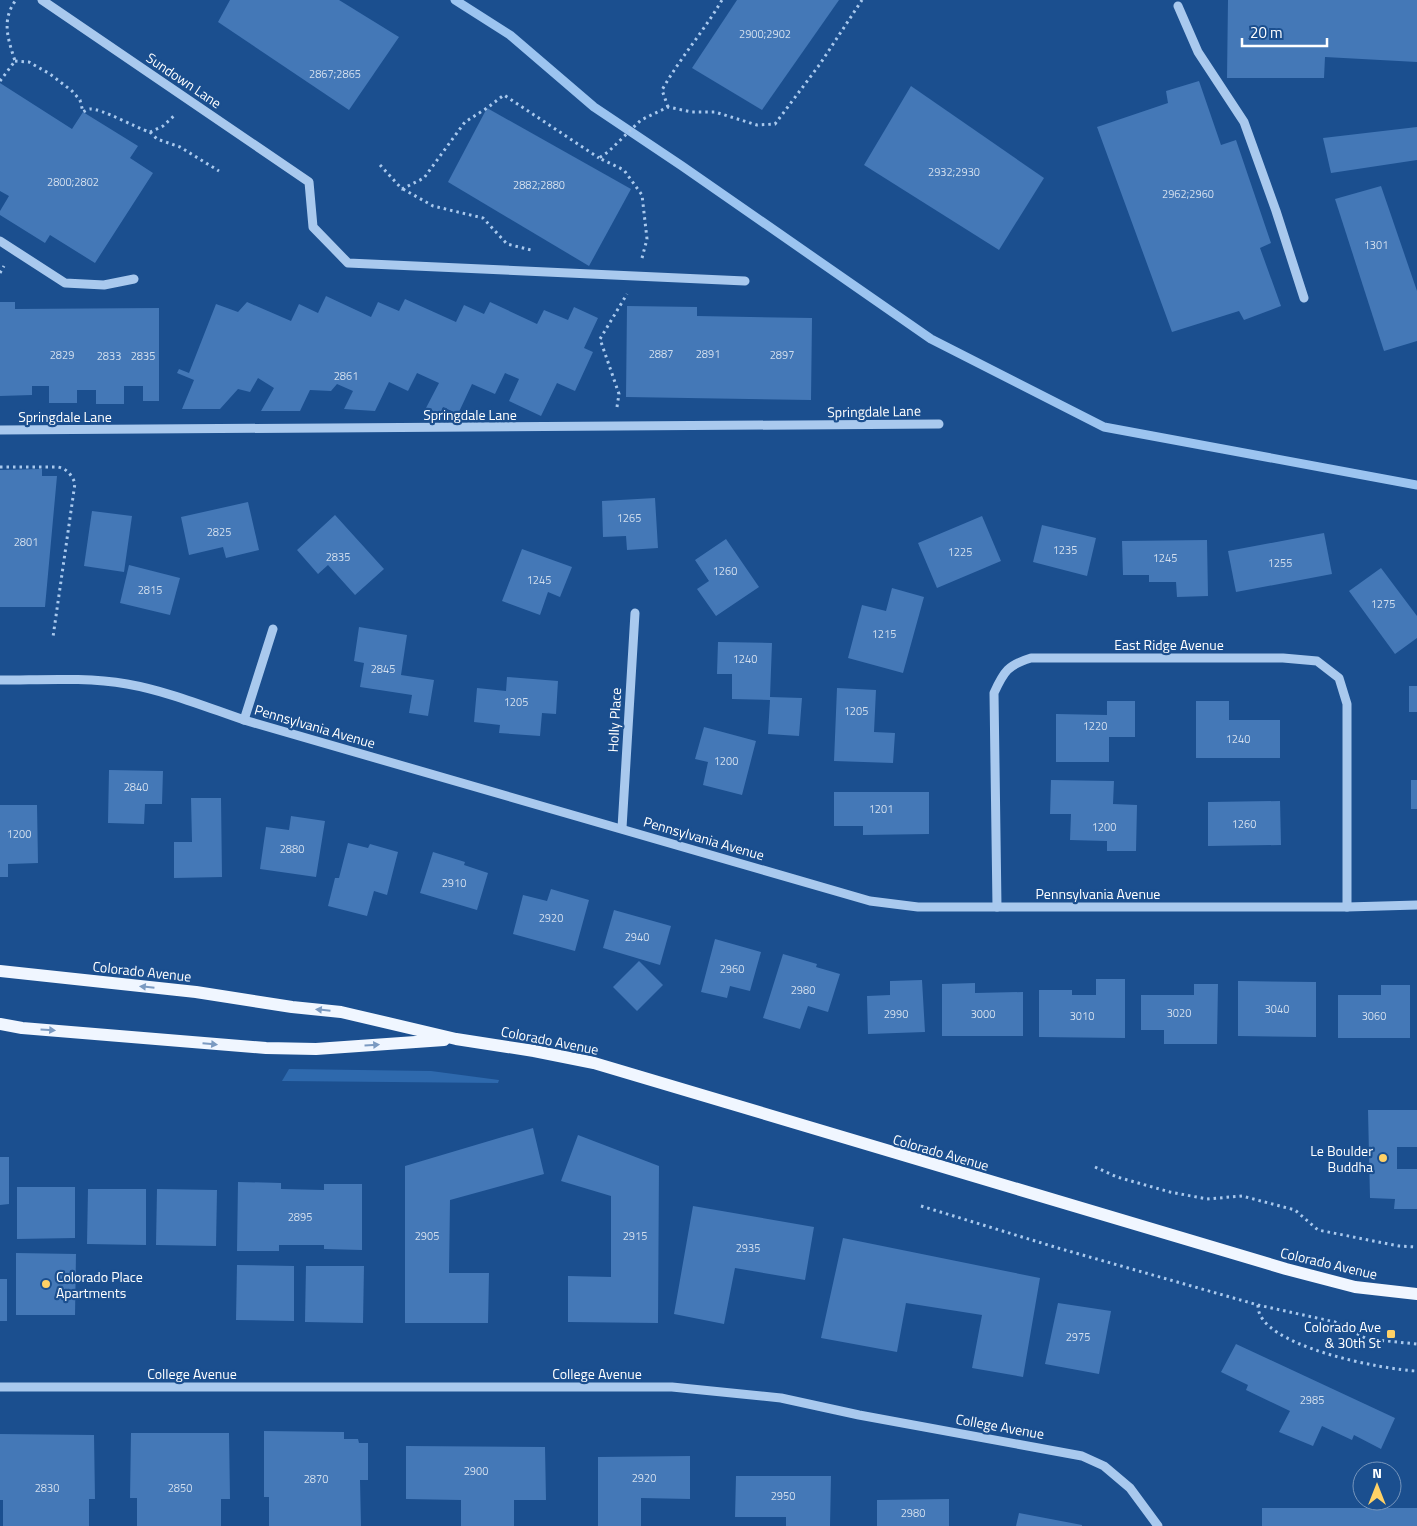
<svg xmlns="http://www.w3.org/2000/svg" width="1417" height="1526" font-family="'Titillium Web',sans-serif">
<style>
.green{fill:#2e69ad}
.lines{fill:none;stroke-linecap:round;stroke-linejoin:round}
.stream{stroke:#9cc4f0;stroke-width:9}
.building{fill:#4478b7}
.path{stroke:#a9c9ee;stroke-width:3;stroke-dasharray:2.5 4;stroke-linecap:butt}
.minor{stroke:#a9c9ee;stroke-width:9}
.major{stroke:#f0f6ff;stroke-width:12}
.oneway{fill:#7b9ac1}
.poi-dot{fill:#ffd166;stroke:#1b4f8f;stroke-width:2}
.labels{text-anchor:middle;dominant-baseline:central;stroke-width:4.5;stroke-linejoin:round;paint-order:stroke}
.number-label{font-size:11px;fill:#d0dded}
.street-label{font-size:14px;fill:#fff;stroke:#1b4f8f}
.poi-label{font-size:14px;fill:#fff;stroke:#1b4f8f;text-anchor:end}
</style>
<rect width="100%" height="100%" fill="#1b4f8f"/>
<path class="green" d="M289,1069L431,1071L499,1080L498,1083L282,1081Z"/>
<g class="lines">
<path class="stream" d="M455,0L510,35L594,107L682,166L931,339L1104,427L1417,485"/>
</g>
<g class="building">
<path d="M230,0H339L399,37L349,110L218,22Z"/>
<path d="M737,0H839L762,110L692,68Z"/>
<path d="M1228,0H1417V62L1325,57L1324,78H1227Z"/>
<path d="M1199,81L1221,145L1236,140L1271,243L1260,248L1281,306L1244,320L1239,311L1172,332L1097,127L1168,103L1166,91Z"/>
<path d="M0,83L72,129L83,112L138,146L130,158L153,173L95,263L50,235L45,243L0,215V211L9,196L0,191Z"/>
<path d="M911,86L1044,178L999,250L864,165Z"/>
<path d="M487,108L631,189L589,266L448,182Z"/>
<path d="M1417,127V160L1331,173L1323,138Z"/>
<path d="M1381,186L1417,291V341L1384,351L1335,199Z"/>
<path d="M326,296L371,317L378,302L399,311L405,299L456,322L464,305L484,314L490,302L537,324L544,310L568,320L574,307L598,318L584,348L593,352L575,391L557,383L541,416L509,401L519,379L505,373L495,394L472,384L458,414L443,407L440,414L426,408L439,383L417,373L408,391L389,382L375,411L344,409L353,391L337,384L331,391L310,390L300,411H261L274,388L258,378L250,392L238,389L220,409H182L194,380L177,373L179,369L189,373L216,304L238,312L247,302L291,321L299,304L318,313Z"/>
<path d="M0,302H15V309L159,308V401H143V386H124V404H96V390H77V403H49V386H32V395L0,396Z"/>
<path d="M627,306L697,307V316L812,318L811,400L626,397Z"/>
<path d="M42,469V476H57L45,607H0V470Z"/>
<path d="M655,498L658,548L627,550L626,536L603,537L602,501Z"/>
<path d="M248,502L259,550L226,558L223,547L189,555L181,517Z"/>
<path d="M92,511L132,516L124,572L84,566Z"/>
<path d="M335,515L384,569L355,595L328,565L318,574L297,550Z"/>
<path d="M982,516L1001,561L937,588L918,543Z"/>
<path d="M1042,525L1096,538L1087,576L1033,562Z"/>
<path d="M1324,533L1332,574L1236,592L1228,551Z"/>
<path d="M726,539L759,587L716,616L697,589L709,581L695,560Z"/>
<path d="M1207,540L1208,596L1177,597L1176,582H1149V575H1123L1122,541Z"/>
<path d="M522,549L572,567L560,597L548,592L540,615L502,601Z"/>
<path d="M129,565L180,578L170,615L120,603Z"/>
<path d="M1381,568L1417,616V638L1395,654L1349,591Z"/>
<path d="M892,588L924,597L903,673L848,658L862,605L886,611Z"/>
<path d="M359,627L407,635L401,675L434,680L428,716L409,713L412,695L360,687L364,663L354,661Z"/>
<path d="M718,642L772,643L770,697L802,698L799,736L768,734L770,700L732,699V674H717Z"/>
<path d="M507,677L558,681L556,714L542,713L540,736L499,733L500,725L474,722L477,688L506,691Z"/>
<rect x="1409" y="686" width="8" height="26"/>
<path d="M837,688L876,690L874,732L895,733L893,763L834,761Z"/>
<path d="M1107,701H1135V737H1109V762H1056V714L1107,715Z"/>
<path d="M1196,701H1229V720H1280V758H1196Z"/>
<path d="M704,727L756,741L742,795L703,785L708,762L695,759Z"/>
<path d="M109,770L163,771L162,804H145L144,824L108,823Z"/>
<path d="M1051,780L1114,781L1113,804L1137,805L1136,851H1107V841L1070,840L1071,814H1050Z"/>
<rect x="1411" y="780" width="6" height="29"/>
<path d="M834,792H929V834L863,835V826H834Z"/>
<path d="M191,798H221L222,877L174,878V842H192Z"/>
<path d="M1280,801L1281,845L1208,846V802Z"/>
<path d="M0,805H37L38,863L8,864V877H0Z"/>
<path d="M291,816L325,821L316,877L260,869L266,827L289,830Z"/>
<path d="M348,843L368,848L370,844L398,852L387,895L374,891L367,916L328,906L335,878H339Z"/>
<path d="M433,852L465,862L464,865L488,873L477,910L420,893Z"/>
<path d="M551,889L589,900L575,951L513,934L523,895L547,901Z"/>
<path d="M614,910L671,926L660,965L603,948Z"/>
<path d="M715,939L761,952L750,991L730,986L727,998L701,992Z"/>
<path d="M783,954L817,964L816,967L840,974L828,1012L808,1006L800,1029L763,1018Z"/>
<path d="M639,961L663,985L637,1011L613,987Z"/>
<path d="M1096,979H1125V1038L1039,1037V990H1072V995H1096Z"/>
<path d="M922,980L925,1032L868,1034L867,996L890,995V981Z"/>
<path d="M1238,981L1316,982V1037L1238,1036Z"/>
<path d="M975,983V993L1023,992V1036H942V984Z"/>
<path d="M1194,984H1218L1217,1044H1164V1030H1141V995H1194Z"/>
<path d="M1381,985H1410V1038H1338V995H1381Z"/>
<path d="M1368,1110H1417V1147H1397V1169H1417V1209H1394L1395,1199L1370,1198Z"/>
<path d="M533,1128L544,1174L450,1200L449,1273H489L488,1323H405V1166Z"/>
<path d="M578,1135L659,1166L658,1323L568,1322V1276L611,1277V1196L561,1181Z"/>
<path d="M0,1157H9V1204L0,1205Z"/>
<path d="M238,1182L281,1183V1189L324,1190V1184H362V1250L324,1249V1245H279V1251H237Z"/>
<path d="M17,1187H75V1238L17,1239Z"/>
<path d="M88,1189H146V1245L87,1244Z"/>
<path d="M157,1189L217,1190L216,1246L156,1245Z"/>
<path d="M693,1206L814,1227L805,1280L735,1268L724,1324L674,1314Z"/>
<path d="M843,1238L1040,1278L1023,1377L972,1368L982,1315L906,1303L897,1352L821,1338Z"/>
<path d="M16,1253L76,1254L75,1315H16Z"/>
<path d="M237,1265L294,1266V1321L236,1320Z"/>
<path d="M306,1266H364L363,1323L305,1322Z"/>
<rect x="0" y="1279" width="7" height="42"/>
<path d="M1058,1303L1111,1311L1099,1374L1045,1364Z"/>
<path d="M1236,1344L1395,1418L1381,1449L1354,1435L1352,1440L1322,1426L1313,1446L1279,1432L1290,1411L1246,1390L1248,1385L1221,1372Z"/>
<path d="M264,1431L344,1432V1439H358L359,1443H368V1480H360L361,1526H269V1497H264Z"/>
<path d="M131,1433H229L230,1499H221V1526H137V1498H130Z"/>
<path d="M0,1434L94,1435L95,1499H89V1526H3V1500H0Z"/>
<path d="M406,1446L545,1447L546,1500H514V1526H461V1500L406,1499Z"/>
<path d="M690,1456V1499L641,1498V1526H598V1457Z"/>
<path d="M736,1476H831L830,1526H786V1517H735Z"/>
<path d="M949,1499V1526H877V1500Z"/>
<rect x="1262" y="1508" width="155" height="18"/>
<path d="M1019,1513L1082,1525V1526H1016Z"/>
</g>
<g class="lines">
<g class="path">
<path d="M15,61L29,62L50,74L72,91L80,100L83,112C85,111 88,109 90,109C101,108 136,128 150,132L163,126L176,114"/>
<path d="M0,81L15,61C8,39 1,20 16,0"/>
<path d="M668,107L662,90C680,58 704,31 722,0"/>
<path d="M150,132L157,139L180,147L219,171"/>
<path d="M380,165L402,189L424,178L465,122L487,108L504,95L599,158"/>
<path d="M403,189L433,206L483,218L507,244L531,250"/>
<path d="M642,258L647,239L642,195L624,170L599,158L608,152L641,120L668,107L692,112H715L757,125L775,124L820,64L862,0"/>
<path d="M0,273L4,266"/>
<path d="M617,407L619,394L600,339L627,294"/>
<path d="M0,467H58C67,469 71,474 75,483L53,637"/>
<path d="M1095,1167L1117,1177L1170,1192L1207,1199L1242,1196L1295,1210L1318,1230L1399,1246L1417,1247"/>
<path d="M921,1206L1058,1248L1258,1305L1335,1322L1367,1339L1417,1344"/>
<path d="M1258,1305C1256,1346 1385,1370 1417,1371"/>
</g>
<g class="minor">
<path d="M42,0L309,182L313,227L348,263L745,281"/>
<path d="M1178,6L1198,52L1244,122L1276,211L1304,298"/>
<path d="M0,241L65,283L104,285L134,279"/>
<path d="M0,430L939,424"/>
<path d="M0,680C42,680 85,677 127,684C167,691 206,707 244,720L870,901L918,907H1347L1417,905"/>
<path d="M244,720L273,629"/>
<path d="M622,828L635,613"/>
<path d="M997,907L994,693C1004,671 1008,665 1031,658H1283L1317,661L1339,678L1347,704V907"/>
<path d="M0,1387H672L781,1398L859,1415L1082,1456L1104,1466L1130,1488L1158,1526"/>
</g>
<g class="major">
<path d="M0,971L196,992L292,1007L341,1012L456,1039L534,1051L594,1063L1286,1269L1355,1287L1417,1294"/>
<path d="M0,1024L22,1028L266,1048L316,1049L444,1040"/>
</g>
</g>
<defs><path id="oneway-solid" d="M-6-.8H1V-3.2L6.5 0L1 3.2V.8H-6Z" transform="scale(1.25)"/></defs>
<g class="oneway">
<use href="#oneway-solid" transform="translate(147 987) rotate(-174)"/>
<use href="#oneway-solid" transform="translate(323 1010) rotate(-174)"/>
<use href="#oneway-solid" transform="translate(48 1030) rotate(4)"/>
<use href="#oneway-solid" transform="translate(210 1044) rotate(5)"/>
<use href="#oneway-solid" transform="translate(372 1045) rotate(-4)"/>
</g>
<g class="poi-dot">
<circle cx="1383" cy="1158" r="5"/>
<circle cx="46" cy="1284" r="5"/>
<rect x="1386" y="1329" width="10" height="10" rx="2.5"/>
</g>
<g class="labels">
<g class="number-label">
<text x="765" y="34">2900;2902</text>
<text x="335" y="74">2867;2865</text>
<text x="954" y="172">2932;2930</text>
<text x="73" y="182">2800;2802</text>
<text x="539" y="185">2882;2880</text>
<text x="1188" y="194">2962;2960</text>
<text x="1376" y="245">1301</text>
<text x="661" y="354">2887</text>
<text x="708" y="354">2891</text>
<text x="62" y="355">2829</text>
<text x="782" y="355">2897</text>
<text x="109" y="356">2833</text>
<text x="143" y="356">2835</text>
<text x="346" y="376">2861</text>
<text x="629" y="518">1265</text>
<text x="219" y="532">2825</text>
<text x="26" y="542">2801</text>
<text x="1065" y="550">1235</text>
<text x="960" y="552">1225</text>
<text x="338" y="557">2835</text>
<text x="1165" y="558">1245</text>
<text x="1280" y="563">1255</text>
<text x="725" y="571">1260</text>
<text x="539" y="580">1245</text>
<text x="150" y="590">2815</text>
<text x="1383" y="604">1275</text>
<text x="884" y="634">1215</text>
<text x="745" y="659">1240</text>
<text x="383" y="669">2845</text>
<text x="516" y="702">1205</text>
<text x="856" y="711">1205</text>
<text x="1095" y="726">1220</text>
<text x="1238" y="739">1240</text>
<text x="726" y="761">1200</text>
<text x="136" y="787">2840</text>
<text x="881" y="809">1201</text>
<text x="1244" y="824">1260</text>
<text x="1104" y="827">1200</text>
<text x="19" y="834">1200</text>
<text x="292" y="849">2880</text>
<text x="454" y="883">2910</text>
<text x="551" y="918">2920</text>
<text x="637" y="937">2940</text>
<text x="732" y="969">2960</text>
<text x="803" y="990">2980</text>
<text x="1277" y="1009">3040</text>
<text x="1179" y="1013">3020</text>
<text x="896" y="1014">2990</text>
<text x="983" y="1014">3000</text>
<text x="1082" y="1016">3010</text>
<text x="1374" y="1016">3060</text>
<text x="300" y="1217">2895</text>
<text x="427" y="1236">2905</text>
<text x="635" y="1236">2915</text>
<text x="748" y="1248">2935</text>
<text x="1078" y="1337">2975</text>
<text x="1312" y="1400">2985</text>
<text x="476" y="1471">2900</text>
<text x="644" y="1478">2920</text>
<text x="316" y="1479">2870</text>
<text x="47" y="1488">2830</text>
<text x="180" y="1488">2850</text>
<text x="783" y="1496">2950</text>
<text x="913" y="1513">2980</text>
</g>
<g class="street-label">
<text transform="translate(184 80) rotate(34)">Sundown Lane</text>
<text transform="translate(874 411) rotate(-1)">Springdale Lane</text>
<text x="470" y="414">Springdale Lane</text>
<text x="65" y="416">Springdale Lane</text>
<text x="1169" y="644">East Ridge Avenue</text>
<text transform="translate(614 720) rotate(-87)">Holly Place</text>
<text transform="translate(315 726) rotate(16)">Pennsylvania Avenue</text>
<text transform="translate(704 838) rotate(16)">Pennsylvania Avenue</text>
<text x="1098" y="893">Pennsylvania Avenue</text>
<text transform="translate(142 971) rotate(6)">Colorado Avenue</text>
<text transform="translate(550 1040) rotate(11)">Colorado Avenue</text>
<text transform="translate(941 1152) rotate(16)">Colorado Avenue</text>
<text transform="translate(1329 1263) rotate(13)">Colorado Avenue</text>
<text x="192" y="1373">College Avenue</text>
<text x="597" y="1373">College Avenue</text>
<text transform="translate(1000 1426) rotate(10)">College Avenue</text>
</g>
<g class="poi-label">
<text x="1373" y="1150">Le Boulder<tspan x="1373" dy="16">Buddha</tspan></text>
<text x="56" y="1276" text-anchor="start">Colorado Place<tspan x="56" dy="16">Apartments</tspan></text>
<text x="1381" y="1326">Colorado Ave<tspan x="1381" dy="16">&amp; 30th St</tspan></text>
</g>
</g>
<g transform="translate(1377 1486)"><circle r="24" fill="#1b4f8f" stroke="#7695bc"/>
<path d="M0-4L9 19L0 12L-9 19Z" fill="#ffd166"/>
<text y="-8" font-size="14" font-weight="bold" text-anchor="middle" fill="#ffffff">N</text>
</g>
<path d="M1242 38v8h85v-8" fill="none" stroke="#ffffff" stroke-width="2.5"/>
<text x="1250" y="38" font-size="15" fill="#ffffff" stroke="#1b4f8f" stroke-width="4" paint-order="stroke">20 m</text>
</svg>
